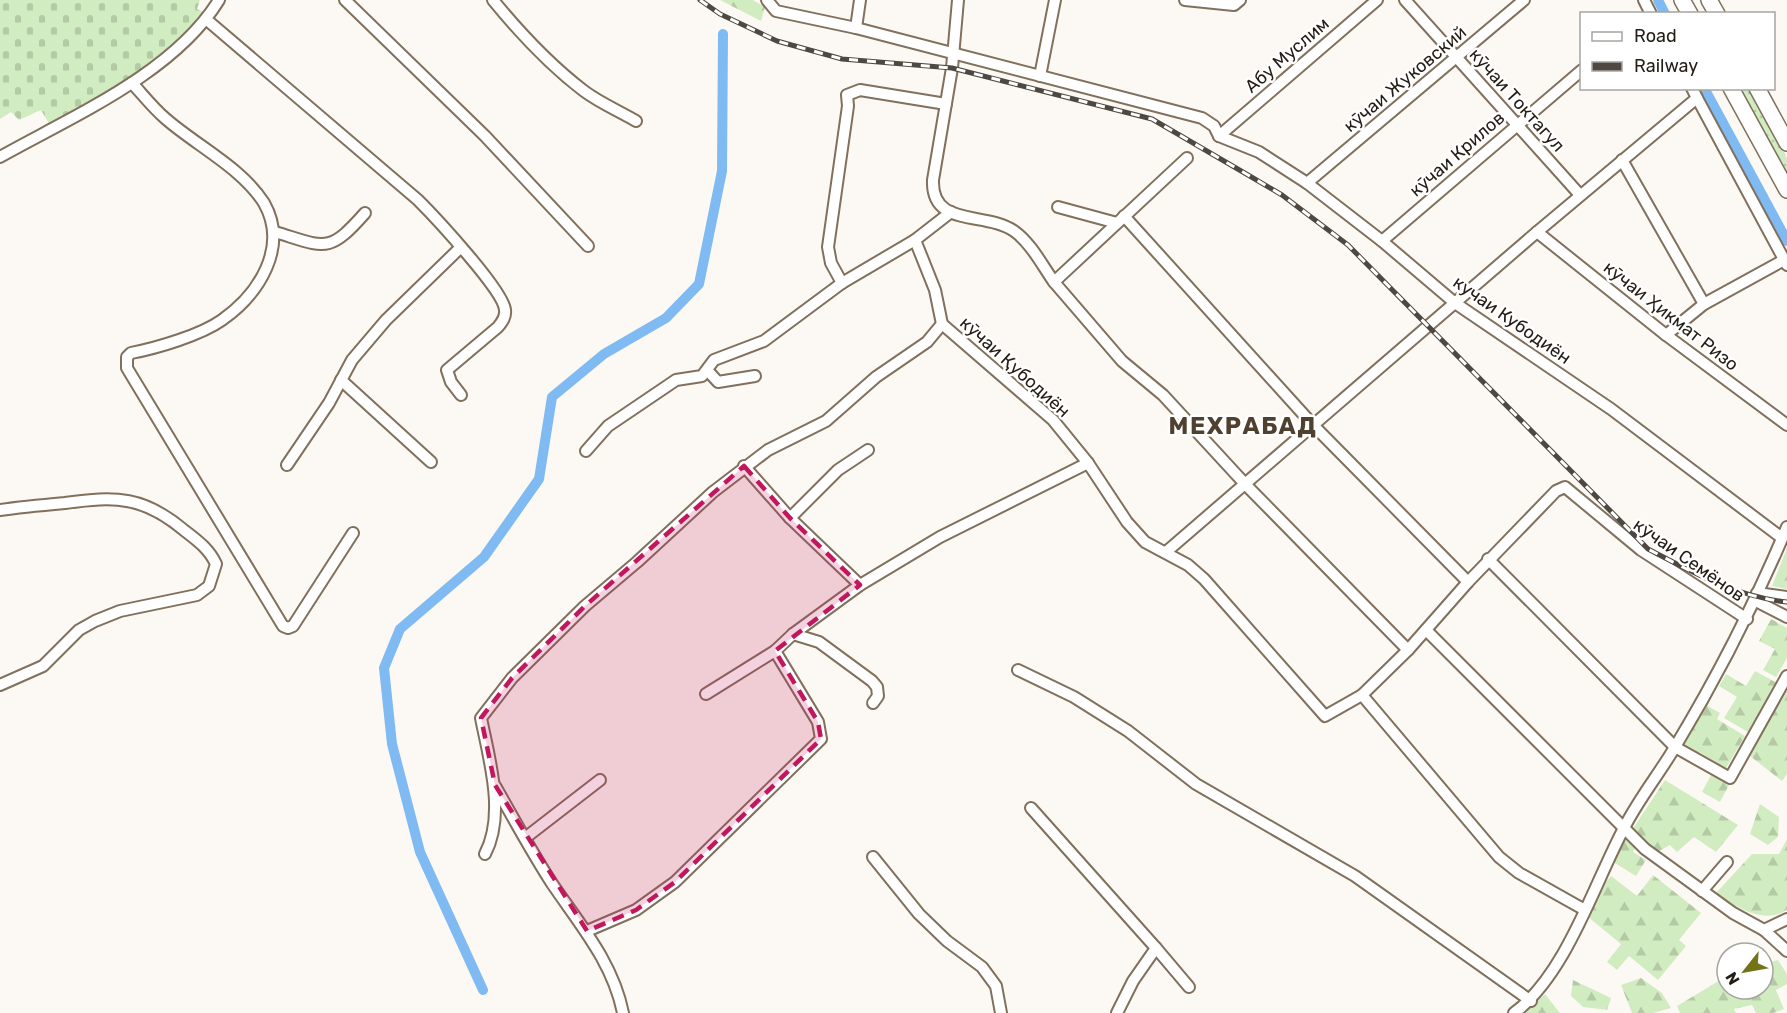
<svg xmlns="http://www.w3.org/2000/svg" width="1787" height="1013" font-family="Rubik,sans-serif">
<style>
.grass{fill:url(#grass-dots)}
.forest{fill:url(#forest-firs)}
.cemetery{fill:url(#cemetery-stones)}
.lines{fill:none;stroke-linecap:round;stroke-linejoin:round}
.canal{stroke:#80baf2;stroke-width:10}
.street-casing{stroke:#80705d;stroke-width:14}
.secondary-casing{stroke:#80705d;stroke-width:18}
.street{stroke:#fff;stroke-width:10}
.secondary{stroke:#fff;stroke-width:15}
.rail-casing{stroke:#4d4841;stroke-width:5}
.rail{stroke:#fff;stroke-width:3;stroke-dasharray:9;stroke-linecap:butt}
.marked{fill:#c2185b;fill-opacity:0.2;stroke:#c2185b;stroke-width:4.5;stroke-dasharray:12 8;stroke-linejoin:round}
.labels{text-anchor:middle;dominant-baseline:central;stroke-width:5;stroke-linejoin:round;paint-order:stroke}
.street-label{font-size:18px;fill:#231d15;stroke:#fff}
.district-label{font-size:24px;font-weight:bold;letter-spacing:1.5px;fill:#4f402f;stroke:#fff}
</style>
<defs>
<pattern id="grass-dots" width="8" height="8" patternUnits="userSpaceOnUse" patternTransform="scale(1.5)"><rect width="8" height="8" fill="#d2ecc1"/><path d="M2 2h.1M6 6h.1" fill="none" stroke="#b4caa5" stroke-width="1.8" stroke-linecap="round"/></pattern>
<pattern id="forest-firs" width="22" height="20" patternUnits="userSpaceOnUse" patternTransform="scale(1.5)"><rect width="22" height="20" fill="#d2ecc1"/><path d="M5 1l3.5 6h-7zM16 11l3.5 6h-7z" fill="#b4caa5"/></pattern>
<pattern id="cemetery-stones" width="16" height="16" patternUnits="userSpaceOnUse" patternTransform="scale(1.5)"><rect width="16" height="16" fill="#d2ecc1"/><path d="M2 7V4a2 2 0 0 1 4 0v3zM10 15v-3a2 2 0 0 1 4 0v3z" fill="#b4caa5"/></pattern>
</defs>
<rect width="100%" height="100%" fill="#fcf9f4"/>
<path class="grass" d="M1737,89H1749L1787,158V179Z"/>
<g class="forest">
<path d="M720,0H753L765,7L761,21Z"/>
<path d="M1787,548V589L1772,586Z"/>
<path d="M1771,619L1787,628V658L1776,677L1763,670L1775,649L1759,641Z"/>
<path d="M1755,671L1777,683L1748,732L1724,718L1737,697L1719,686L1726,674L1746,686Z"/>
<path d="M1787,682V774L1782,781L1750,756Z"/>
<path d="M1706,705L1720,713L1717,719L1745,736L1726,768L1699,752L1696,755L1681,747Z"/>
<path d="M1711,775L1729,785L1720,802L1702,792Z"/>
<path d="M1665,780L1738,825L1716,852L1694,837L1677,852L1670,845L1654,854L1632,830Z"/>
<path d="M1760,804L1779,817L1778,837L1768,845L1750,834Z"/>
<path d="M1624,838L1636,846L1633,852L1646,860L1636,876L1610,860Z"/>
<path d="M1787,839V910C1763,925 1736,907 1716,893L1752,854H1779Z"/>
<path d="M1653,875L1701,913L1679,940L1686,946L1658,980L1629,956L1617,970L1607,962L1621,944L1582,912L1611,876L1637,896Z"/>
<path d="M1778,960L1787,974V984L1776,990L1784,1009L1773,1013H1756L1752,1005L1734,1009L1736,1013H1680L1677,1006L1727,976V989H1763V964Z"/>
<path d="M1641,978L1662,993L1671,1008L1653,1013H1632L1621,985Z"/>
<path d="M1573,980L1611,998L1607,1010L1583,1007L1571,996Z"/>
<path d="M1545,994L1560,1013H1524Z"/>
</g>
<path class="cemetery" d="M0,0H200L197,9L203,12L172,48L132,79L50,125L41,110L19,120L11,112L0,119Z"/>
<g class="lines">
<g class="canal">
<path d="M1658,0L1665,14"/>
<path d="M1704,88L1787,241"/>
<path d="M483,990L420,852L392,744L384,668L400,629L484,557L539,479L552,397L604,354L666,318L699,284L722,171L723,34"/>
</g>
<g class="street-casing">
<g id="street">
<path d="M345,0L485,136L588,246"/>
<path d="M493,0C520,33 550,65 584,91C600,103 619,111 636,121"/>
<path d="M767,0L776,11L856,28L1202,118L1214,126L1219,136"/>
<path d="M958,0L952,68L933,180C931,228 985,211 1014,231C1031,243 1042,265 1054,282L1187,158"/>
<path d="M1185,0L1234,5L1240,0"/>
<path d="M1405,0L1580,195"/>
<path d="M1644,0L1651,14"/>
<path d="M207,20L418,200C434,216 504,291 505,310C506,317 502,322 498,327L447,370L451,382L461,395"/>
<path d="M856,28L860,0"/>
<path d="M1040,76L1055,0"/>
<path d="M132,83C143,95 154,109 166,119C197,146 242,168 264,203C289,247 259,294 222,320C201,335 157,348 131,353L127,357V368L283,626L288,628L293,626L353,533"/>
<path d="M1697,98L1787,265"/>
<path d="M1219,136L1259,152L1307,183L1382,241L1455,303L1611,409L1782,538"/>
<path d="M1219,136L1377,0"/>
<path d="M0,157C73,116 174,73 219,0"/>
<path d="M1622,160L1704,304"/>
<path d="M1307,183L1524,0"/>
<path d="M1058,207L1117,223"/>
<path d="M951,212L915,240L935,290L942,324L1053,420L1088,463L1127,522L1145,542L1188,565L1204,579L1325,716L1362,695L1408,650L1468,582"/>
<path d="M1124,216L1314,426L1468,582L1556,491L1565,487L1641,550L1747,619"/>
<path d="M275,232C325,247 328,255 365,213"/>
<path d="M1537,232L1666,335L1787,425"/>
<path d="M1382,241L1582,70"/>
<path d="M1054,282L1122,361L1163,395L1246,485L1408,650"/>
<path d="M842,283L831,263L828,247L848,106L847,95L860,90L946,104"/>
<path d="M1666,335L1704,304L1784,260"/>
<path d="M708,371L718,382L755,376"/>
<path d="M341,380L431,462"/>
<path d="M586,451L608,426L676,380L702,376L714,360L764,341L842,283L915,240"/>
<path d="M287,465L329,403L352,360L386,320L460,248"/>
<path d="M744,466L790,518L860,585"/>
<path d="M0,510C21,507 43,505 65,503C116,496 144,496 185,531C198,541 209,549 216,564L209,586L197,595L120,611L95,621L79,630L43,666L0,685"/>
<path d="M790,518L838,470L868,450"/>
<path d="M1166,552L1537,232L1697,98L1692,88"/>
<path d="M1488,559L1675,747L1730,778L1787,676"/>
<path d="M1757,593L1787,597"/>
<path d="M1756,601L1787,617"/>
<path d="M1426,630L1645,849L1733,913L1764,930L1787,919"/>
<path d="M793,634L819,642L872,681L877,687L878,696L873,703"/>
<path d="M1018,670L1074,697L1128,731L1196,784L1355,876L1531,1001"/>
<path d="M706,694L775,651L793,634L860,585L940,537L1088,463"/>
<path d="M1362,695L1499,857L1519,873L1585,910"/>
<path d="M495,786C514,819 532,853 553,885C581,926 613,963 623,1013"/>
<path d="M1031,808L1156,948L1133,981L1117,1013"/>
<path d="M525,838L600,780"/>
<path d="M485,854C506,814 489,759 481,718L512,678L585,606L637,562L713,492L768,450L826,421L876,377L927,342L942,324"/>
<path d="M873,857L919,914L947,941L982,967L996,986L1001,1013"/>
<path d="M1702,891L1727,862"/>
<path d="M1764,930L1787,951"/>
<path d="M587,931L636,910L675,882L821,739L818,722L775,651"/>
<path d="M1156,948L1189,987"/>
<path d="M1514,1013C1566,975 1594,884 1624,828C1638,800 1659,774 1675,747C1721,671 1755,603 1787,527"/>
</g>
</g>
<g class="secondary-casing">
<g id="secondary">
<path d="M1682,0L1690,14"/>
<path d="M1709,0L1717,14"/>
<path d="M1731,88L1787,190"/>
<path d="M1757,88L1787,143"/>
</g>
</g>
<use href="#street" class="street"/>
<use href="#secondary" class="secondary"/>
<g class="rail-casing">
<path id="rail" d="M700,0L720,14L777,41L842,59L952,68L1152,119L1248,175L1282,195L1348,245L1648,549C1692,572 1737,597 1787,602"/>
</g>
<use href="#rail" class="rail"/>
</g>
<path class="marked" d="M744,466L790,518L860,585L775,651L818,722L821,739L675,882L636,910L587,931L495,785L481,718L512,678L585,606Z"/>
<g class="labels">
<g class="street-label">
<text transform="translate(1287 55) rotate(-41)">Абу Муслим</text>
<text transform="translate(1405 79) rotate(-40)">кӯчаи Жуковский</text>
<text transform="translate(1517 100) rotate(48)">кӯчаи Токтагул</text>
<text transform="translate(1457 154) rotate(-41)">кӯчаи Крилов</text>
<text transform="translate(1671 316) rotate(38)">кӯчаи Ҳикмат Ризо</text>
<text transform="translate(1512 320) rotate(35)">кучаи Кубодиён</text>
<text transform="translate(1015 367) rotate(42)">кӯчаи Қубодиён</text>
<text transform="translate(1689 560) rotate(35)">кӯчаи Семёнов</text>
</g>
<g class="district-label">
<text x="1243" y="426">МЕХРАБАД</text>
</g>
</g>
<rect x="1580" y="12" width="195" height="78" fill="#ffffff" stroke="#a7a5a1" stroke-width="1.5"/>
<rect x="1592" y="32" width="30" height="9" fill="#ffffff" stroke="#a7a5a1" stroke-width="1.5"/>
<text x="1634" y="42" font-size="18" fill="#231d15">Road</text>
<rect x="1592" y="62" width="30" height="9" fill="#4d4841" stroke="#a7a5a1" stroke-width="1.5"/>
<text x="1634" y="72" font-size="18" fill="#231d15">Railway</text>
<g transform="translate(1745 971) rotate(239)"><circle r="28" fill="#ffffff" stroke="#a7a5a1" stroke-width="1.5"/>
<path d="M0-4.5L10 22L0 15L-10 22Z" fill="#737317"/>
<text y="-9" font-size="16" font-weight="bold" text-anchor="middle" fill="#231d15">N</text>
</g>
</svg>
